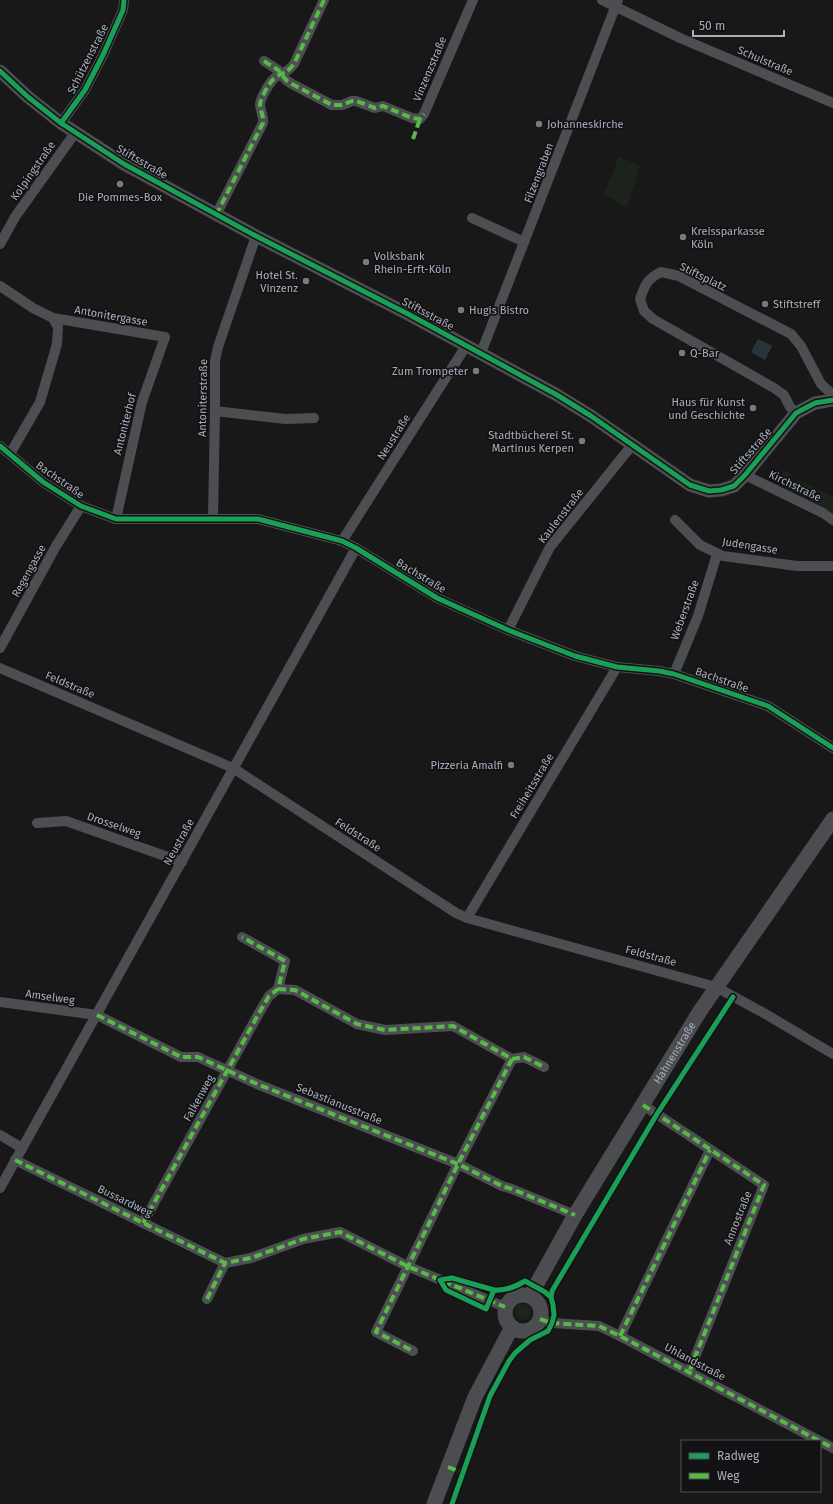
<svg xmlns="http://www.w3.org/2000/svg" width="833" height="1504" font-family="'Fira Sans',sans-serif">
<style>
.green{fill:#1c231c}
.water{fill:#2a353b}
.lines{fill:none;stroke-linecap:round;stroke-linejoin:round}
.minor{stroke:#4c4e51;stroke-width:10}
.tertiary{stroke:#4c4e51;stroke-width:13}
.secondary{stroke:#4b4d50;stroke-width:15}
.quiet{stroke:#58b947;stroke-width:4;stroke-dasharray:8 4;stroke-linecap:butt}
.cycleway-casing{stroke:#121215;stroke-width:8}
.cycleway{stroke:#1a9f57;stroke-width:5}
.poi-dot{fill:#767b81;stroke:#121215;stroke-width:1.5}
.labels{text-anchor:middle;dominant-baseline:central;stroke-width:3.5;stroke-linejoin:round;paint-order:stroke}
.street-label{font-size:11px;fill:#a9b0ba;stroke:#121215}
.poi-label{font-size:11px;fill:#a9b0ba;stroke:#121215;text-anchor:start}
</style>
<rect width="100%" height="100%" fill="#181818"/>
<g class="green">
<path d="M619,156L640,166L627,207L604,195Z"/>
<path d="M784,470L791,474L793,480L798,482L799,480L833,497V513L777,483Z"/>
<circle cx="523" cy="1312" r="8"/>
</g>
<path class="water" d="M758,339L772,346L765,360L751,352Z"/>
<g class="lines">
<g class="minor">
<path d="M602,0L680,38L833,103"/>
<path d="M264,61L278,70L286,80L292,84L332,105H342L352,101H356L375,108L383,106L412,118L420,119L424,114L473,0"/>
<path d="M61,123L85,90L103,55L123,10L124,0"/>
<path d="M216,215L263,123C264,116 260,111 260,104C261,97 270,81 276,77C285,71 286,74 294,64L324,0"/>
<path d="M472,218L524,242"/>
<path d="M0,244L15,217L75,133"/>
<path d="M0,286L33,308L53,318L165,337L142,402L116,519"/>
<path d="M481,353L618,0"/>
<path d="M215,411L285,419L314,418"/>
<path d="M796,413L790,407L784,395L774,388L653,319L644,311L640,299C645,285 647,279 661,272L679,276L791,334L801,346L821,384L833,395"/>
<path d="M0,446L43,482L81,506L116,519H258L342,541L356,548L437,598L508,630L575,656L617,667L659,671L674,674L768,706L833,748"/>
<path d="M10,454L40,402L57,344L58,327L53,318"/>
<path d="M745,475L823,513L833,520"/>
<path d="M213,518L215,411V361L218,347L256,236"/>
<path d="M675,520L700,545L723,556L797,566H833"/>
<path d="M342,541L466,346"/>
<path d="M508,630L550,547L633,444"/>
<path d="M0,648L56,546L81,506"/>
<path d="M0,668L233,768L456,913L467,918L716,987L762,1012L833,1054"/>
<path d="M674,674L698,616L717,554"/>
<path d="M37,823L66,821L182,862"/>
<path d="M467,918L617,667"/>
<path d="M278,989L295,990L357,1024L385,1030L453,1026L512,1059L458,1164L376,1332L413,1351"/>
<path d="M0,1002L97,1015L181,1057H198L257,1084L458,1164L502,1186L512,1189L575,1215"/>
<path d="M512,1059L524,1057L544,1067"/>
<path d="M643,1105L764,1185L689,1372"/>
<path d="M0,1135L22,1148"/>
<path d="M15,1160L225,1263L251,1258L303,1239L340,1232L407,1266L505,1307"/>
<path d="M0,1188L356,548"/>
<path d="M143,1223L259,1013L269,996L278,989L285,961L242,937"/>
<path d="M207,1299L225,1263"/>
<path d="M540,1319L552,1323L599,1326L620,1336L833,1448"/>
<path d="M620,1336L710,1150"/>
</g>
<path class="tertiary" d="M0,71L28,97L61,123L124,164L256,236L408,314L557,395L591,416L690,485L709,491L721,490L734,486L745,475L796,413L815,403L833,400"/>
<g class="secondary">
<circle cx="523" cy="1313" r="18"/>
<path id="s1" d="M530,1296L575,1215L700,1011L833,819"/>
<path d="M434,1504L475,1397L512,1327"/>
</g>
<g class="quiet">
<path d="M264,61L278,70L286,80L292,84L332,105H342L352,101H356L375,108L383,106L412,118L420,119L424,114"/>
<path d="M413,139L420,119"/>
<path d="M216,215L263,123C264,116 260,111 260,104C261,97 270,81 276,77C285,71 286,74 294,64L324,0"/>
<path d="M278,989L295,990L357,1024L385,1030L453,1026L512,1059L458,1164L376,1332L413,1351"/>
<path d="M97,1015L181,1057H198L257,1084L458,1164L502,1186L512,1189L575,1215"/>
<path d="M512,1059L524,1057L544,1067"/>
<path d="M643,1105L764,1185L689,1372"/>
<path d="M15,1160L225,1263L251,1258L303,1239L340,1232L407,1266L505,1307"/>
<path d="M143,1223L259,1013L269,996L278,989L285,961L242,937"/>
<path d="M207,1299L225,1263"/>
<path d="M540,1319L552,1323L599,1326L620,1336L833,1448"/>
<path d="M620,1336L710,1150"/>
<path d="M448,1467L464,1473"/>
</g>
<g class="cycleway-casing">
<g id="cycleway">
<path d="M0,71L28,97L61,123L124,164L256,236L408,314L557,395L591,416L690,485L709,491L721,490L734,486L745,475L796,413L815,403L833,400"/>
<path d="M61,123L85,90L103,55L123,10L124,0"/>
<path d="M0,446L43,482L81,506L116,519H258L342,541L356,548L437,598L508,630L575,656L617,667L659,671L674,674L768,706L833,748"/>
<path d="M494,1290L452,1278L440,1280L446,1290L486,1309L494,1290C506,1291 515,1287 525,1281L545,1292L551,1297"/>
<path d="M452,1504L490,1396L509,1361L515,1353L530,1340L548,1331L552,1323L554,1315L553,1305L551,1297L552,1291L657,1114L733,997"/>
</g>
</g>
<use href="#cycleway" class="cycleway"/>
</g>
<g class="poi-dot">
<circle cx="539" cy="124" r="4"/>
<circle cx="120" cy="184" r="4"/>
<circle cx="683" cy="237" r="4"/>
<circle cx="366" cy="262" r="4"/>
<circle cx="306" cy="281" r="4"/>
<circle cx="765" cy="304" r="4"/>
<circle cx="461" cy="310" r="4"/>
<circle cx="682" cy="353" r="4"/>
<circle cx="476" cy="371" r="4"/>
<circle cx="753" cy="408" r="4"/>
<circle cx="582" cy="441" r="4"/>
<circle cx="511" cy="765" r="4"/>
</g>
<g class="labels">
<g class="street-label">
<text transform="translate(88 59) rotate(-63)">Schützenstraße</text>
<text transform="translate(765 61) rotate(23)">Schulstraße</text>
<text transform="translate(430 69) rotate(-67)">Vinzenzstraße</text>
<text transform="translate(142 162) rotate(30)">Stiftsstraße</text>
<text transform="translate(33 171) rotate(-55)">Kolpingstraße</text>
<text transform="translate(539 173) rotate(-69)">Filzengraben</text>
<text transform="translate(703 277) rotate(26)">Stiftsplatz</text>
<text transform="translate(428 314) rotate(28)">Stiftsstraße</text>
<text transform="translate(111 316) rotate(10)">Antonitergasse</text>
<text transform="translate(203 398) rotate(-89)">Antoniterstraße</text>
<text transform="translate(125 424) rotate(-76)">Antoniterhof</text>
<text transform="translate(394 437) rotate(-58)">Neustraße</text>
<text transform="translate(751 451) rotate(-49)">Stiftsstraße</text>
<text transform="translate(60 480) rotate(35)">Bachstraße</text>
<text transform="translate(795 486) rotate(26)">Kirchstraße</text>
<text transform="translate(561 516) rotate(-52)">Kaulenstraße</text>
<text transform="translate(750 546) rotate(9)">Judengasse</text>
<text transform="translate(29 571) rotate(-61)">Regengasse</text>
<text transform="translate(421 576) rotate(31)">Bachstraße</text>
<text transform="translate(685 610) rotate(-70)">Weberstraße</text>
<text transform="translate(722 680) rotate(19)">Bachstraße</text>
<text transform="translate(70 685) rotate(23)">Feldstraße</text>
<text transform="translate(532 786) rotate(-59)">Freiheitsstraße</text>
<text transform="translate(114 825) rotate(19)">Drosselweg</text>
<text transform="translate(358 835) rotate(33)">Feldstraße</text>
<text transform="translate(179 842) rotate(-61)">Neustraße</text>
<text transform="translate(651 956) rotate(15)">Feldstraße</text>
<text transform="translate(50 997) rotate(8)">Amselweg</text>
<text stroke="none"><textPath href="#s1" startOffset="283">Hahnenstraße</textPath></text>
<text transform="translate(199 1098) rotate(-61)">Falkenweg</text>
<text transform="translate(339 1104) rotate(22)">Sebastianusstraße</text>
<text transform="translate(125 1201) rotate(26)">Bussardweg</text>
<text transform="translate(738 1218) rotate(-68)">Annostraße</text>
<text transform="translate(695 1362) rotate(28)">Uhlandstraße</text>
</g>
<g class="poi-label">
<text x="547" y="124">Johanneskirche</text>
<text x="120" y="197" text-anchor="middle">Die Pommes-Box</text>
<text x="691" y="231">Kreissparkasse<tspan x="691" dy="13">Köln</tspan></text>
<text x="374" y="256">Volksbank<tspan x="374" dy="13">Rhein-Erft-Köln</tspan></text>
<text x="298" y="275" text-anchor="end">Hotel St.<tspan x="298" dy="13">Vinzenz</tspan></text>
<text x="773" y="304">Stiftstreff</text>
<text x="469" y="310">Hugis Bistro</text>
<text x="690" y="353">Q-Bar</text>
<text x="468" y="371" text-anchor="end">Zum Trompeter</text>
<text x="745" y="402" text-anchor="end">Haus für Kunst<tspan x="745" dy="13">und Geschichte</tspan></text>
<text x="574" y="435" text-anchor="end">Stadtbücherei St.<tspan x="574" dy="13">Martinus Kerpen</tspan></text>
<text x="503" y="765" text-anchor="end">Pizzeria Amalfi</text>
</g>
</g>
<rect x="681" y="1440" width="140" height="52" fill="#121215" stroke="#4e5157"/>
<rect x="689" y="1453" width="20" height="6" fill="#1a9f57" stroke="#4e5157"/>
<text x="717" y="1460" font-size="12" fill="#a9b0ba">Radweg</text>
<rect x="689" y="1473" width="20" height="6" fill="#58b947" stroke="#4e5157"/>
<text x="717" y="1480" font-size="12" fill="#a9b0ba">Weg</text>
<path d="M693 30v6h91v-6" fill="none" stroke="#a9b0ba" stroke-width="2"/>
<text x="699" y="30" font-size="12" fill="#a9b0ba" stroke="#121215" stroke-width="3" paint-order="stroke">50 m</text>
</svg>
